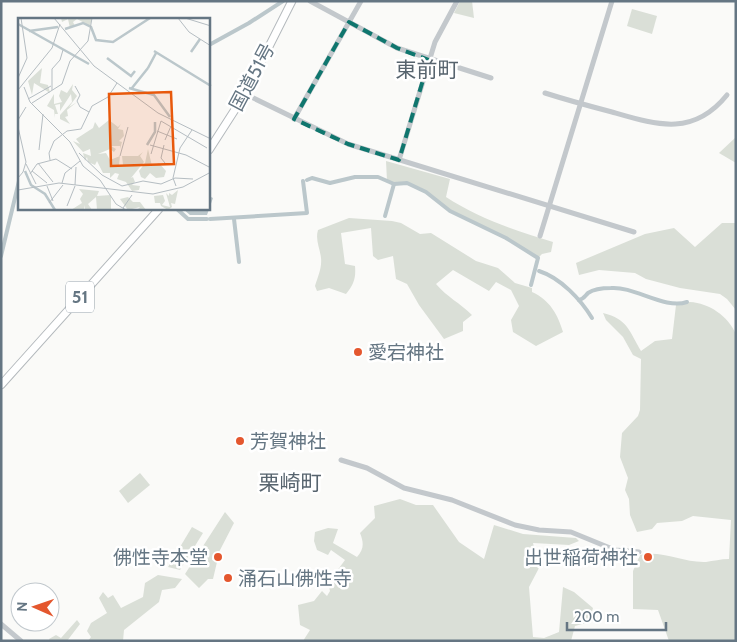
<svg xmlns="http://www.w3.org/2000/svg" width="737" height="642" font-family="Cabin,'Noto Sans JP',sans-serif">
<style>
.green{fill:#dadfd7}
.water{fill:#bbc7cb}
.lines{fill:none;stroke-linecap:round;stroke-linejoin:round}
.canal{stroke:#bbc7cb;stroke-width:4}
.trunk-casing{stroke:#b4b9bd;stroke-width:9}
.tertiary{stroke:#c3c8cc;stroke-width:5}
.trunk{stroke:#fff;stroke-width:7}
.marked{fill:none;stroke:#0f766e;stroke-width:4;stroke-dasharray:10 6;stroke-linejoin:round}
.poi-dot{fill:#e4572e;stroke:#fff;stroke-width:2}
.labels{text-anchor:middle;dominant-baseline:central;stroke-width:5;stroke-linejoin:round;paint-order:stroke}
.shield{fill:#fff;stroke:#939fa8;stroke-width:1}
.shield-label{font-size:18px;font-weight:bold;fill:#657683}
.street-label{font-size:19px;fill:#657683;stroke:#fff}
.poi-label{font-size:19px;fill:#657683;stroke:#fff;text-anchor:start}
.quarter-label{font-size:21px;fill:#57646e;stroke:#fff}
.inset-river{fill:none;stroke:#bbc7cb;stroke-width:2.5}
.inset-road{fill:none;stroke:#b5bdc2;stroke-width:1}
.view{fill:#e8590c;fill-opacity:0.15;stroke:#e8590c;stroke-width:2.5}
.inset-edge{fill:none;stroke:#657683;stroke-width:2.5}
</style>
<rect width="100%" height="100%" fill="#fafaf8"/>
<g class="green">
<path d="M460,1H472L474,18L454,13Z"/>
<path d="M632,9L657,16L652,34L627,26Z"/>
<path d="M736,137V163L719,153Z"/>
<path d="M386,161L450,179L446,197C478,218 516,231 553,242L551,252L542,254L539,257L506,237L447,208L421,188L407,182L393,183L387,181Z"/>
<path d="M349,218L392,221L401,223L420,234L431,233L476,261L498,268L515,283L532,288V292C550,300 558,315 563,332L536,346L513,332L511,320L519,306L511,290L496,282L489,291L453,270L436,284C447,297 460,303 472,315L463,322V331L444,339L419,305L407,284L396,279L393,256L378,260L373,256L371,228L341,233L345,264L355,266C356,278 354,284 346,294L329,288L317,291L315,286C318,276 322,268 321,258C320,248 315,240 318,230Z"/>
<path d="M722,223H736V310L727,299L720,294L680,288L646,279L635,273L599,270L579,275L576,263L645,234L674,228L695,247Z"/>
<path d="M690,302C709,303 728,316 736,334V641H669L658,610L633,609V571L640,555C662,550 683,563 706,562C713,561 721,559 729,559L731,520L693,516L682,521L657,523L652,529L637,532L630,515L629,499L625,490L628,478L620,457L622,433L638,416L640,410L641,359L633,355L623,337L606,320L603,313C628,319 629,331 641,351L655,341L672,339L676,305Z"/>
<path d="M140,473L150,485L128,503L119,491Z"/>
<path d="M400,499L416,505H433L459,542L484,559L494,525L523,534L576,538L579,541L569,545L533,543L539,568L529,587L533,637L544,638L559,632L563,587L574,592L593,608L589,622L575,626L571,641H303L310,630L300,625L298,605L314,601L322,591L327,596L330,591L327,579L330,573L334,575L345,560L331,550L328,555L317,550L314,541L315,532L328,528L338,529L333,543L357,557C364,549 364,543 360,533L375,518L374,506Z"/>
<path d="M225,512L234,523L219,552L212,558V560L217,562L213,579H208L199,588L185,574Z"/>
<path d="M192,527L203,533L180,570L168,567Z"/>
<path d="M158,575L182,579L175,588L162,590L159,602L124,630L123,641H88L91,637L87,631L91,623L107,613L99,598L103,592L108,598L113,595L121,608L143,597L145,583Z"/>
<path d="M77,620L80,624L67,641H50L49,639L56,635L61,638Z"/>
</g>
<path class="water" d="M209,190L211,191L209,196L213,198L207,215H190L183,209H209Z"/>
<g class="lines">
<g class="canal">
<path d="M209,45L249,23L283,1"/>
<path d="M307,180L312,178L330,183L355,177H378L394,184L407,183L426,192L450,211L506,238L538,258L531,285"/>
<path d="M177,209L188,219H207"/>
<path d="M385,216L394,184"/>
<path d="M210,219L307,213L303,181"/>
<path d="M234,219L239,262"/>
<path d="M1,256L19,181"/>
<path d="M539,271C561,278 581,300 592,318"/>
<path d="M579,300C584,299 585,296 588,293C594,289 605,288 611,288C634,286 665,310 687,302"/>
</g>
<g class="trunk-casing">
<g id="trunk">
<path d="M209,150L245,94L292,1"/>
<path d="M1,385L159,209"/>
</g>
</g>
<g class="tertiary">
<path d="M310,1L397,48L491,78"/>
<path d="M545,93C567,100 589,106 612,112C657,125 693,137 727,95"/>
<path d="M245,94L348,144L634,232"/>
<path d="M294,119L361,1"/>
<path d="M399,160L435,42L457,1"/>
<path d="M540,236L612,1"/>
<path d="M341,460L367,468L404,488L452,500L515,525L539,530L571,532L615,550L639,552"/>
<path d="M1,624L21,641"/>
</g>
<use href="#trunk" class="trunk"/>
</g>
<path class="marked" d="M349,22L397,48L429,60L399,160L348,144L294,119Z"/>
<g class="poi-dot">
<circle cx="358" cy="352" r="5"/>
<circle cx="240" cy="441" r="5"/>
<circle cx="218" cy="557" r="5"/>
<circle cx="648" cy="557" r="5"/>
<circle cx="228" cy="578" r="5"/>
</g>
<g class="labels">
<rect class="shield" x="66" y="281.5" width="28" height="31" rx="4"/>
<g class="shield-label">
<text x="80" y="297">51</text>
</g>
<g class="street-label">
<text transform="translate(252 77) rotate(-62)">国道51号</text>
</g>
<g class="poi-label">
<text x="368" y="352">愛宕神社</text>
<text x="250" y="441">芳賀神社</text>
<text x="208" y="557" text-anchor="end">佛性寺本堂</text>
<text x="638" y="557" text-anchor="end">出世稲荷神社</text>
<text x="238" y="578">涌石山佛性寺</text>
</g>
<g class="quarter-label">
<text x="427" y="69">東前町</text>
<text x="290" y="482">栗崎町</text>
</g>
</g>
<g transform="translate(18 18)">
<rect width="192" height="192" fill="#fafaf8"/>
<path d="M43,0H74L72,8L59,1L55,4L57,8L52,10L50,1L44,4ZM24,50L22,65L30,67L32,75L16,65L14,77L10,63ZM55,66L54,72L59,78L51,89L59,84L49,92L50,98L47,99L52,106L42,101V97L54,84L53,76L42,93V86L37,87L40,96H37V100L36,92L29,88L36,76V86L44,84L41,78L43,72L49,75ZM91,102L100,109L103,106L100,111L105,112L106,118L101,123L104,124L102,131V128H93L98,131L96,134L92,131L80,136L88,135L92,142L102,138L101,147H105L104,138H120L125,134L122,138L126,144L113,160L115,159L117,164L114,167L122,168L121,172L114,173L108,164L99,161L101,156L97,155L92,160V155H85L79,143L77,147L70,144L69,139L67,143L65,135L73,138L72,131L65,134L55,123L62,126L58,121L75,110L77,104L81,110ZM130,131L134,148L141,145L148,153L146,159L138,160L132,155L127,161L123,159L121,153L127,145ZM61,171L81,173L79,178L93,177V192H79L78,179L70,186L74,192H67L66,187V192H53L64,185L62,181L65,176ZM160,172L157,186L153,185L154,189L150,192L143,188L142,185H137L136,178L145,177L147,183L144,187L152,189L148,175L151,178V175L154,177ZM110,179L115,184H122L128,192H119L122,189L110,192L102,181Z" fill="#dadfd7"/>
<path class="inset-river" d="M0,6L71,46M47,11L65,5L73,9L78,22L95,24L132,0M11,13L40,9M136,33L193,68M173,34L182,21M89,40L113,58L117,53M130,50L138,35M111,70L136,77L152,99M114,70L130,50M129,127L137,114V104M7,153L13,167L27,176L37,192"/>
<path class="inset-road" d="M36,0L76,48L140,95L193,121M160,0L171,14L193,28M167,0L193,8M0,60L9,40L3,0M57,68L62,77L59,83L62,89L71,94M6,69L12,84L52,124L65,148L82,162L98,186L108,192M0,72L34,30L42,6M34,72V51L42,42L45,32M10,81L33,68M14,85L44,66L52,43L70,23L74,0M0,102L8,89M143,103L189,130M0,109L8,144L5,154L0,160M139,113L159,121M147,122L153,108M132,127L168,137L193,150M146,127L143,140L147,145M21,132L25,96M61,135L84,157L104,168L125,163L143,166L157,160L175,161M133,136L143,103M102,138L110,109M32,142L31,135L36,123L49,113L63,111L74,88L90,79L99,65M20,145L35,164M8,146L18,166M14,153L29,165M12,156L19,146L38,141L54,151M44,165L47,155L62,143M57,167L58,149M29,168L35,183M158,168L155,160L162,130L174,112M0,172L41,165L135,176L165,169L193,154M31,185L45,167M49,188L57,168M105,190L114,177"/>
<path class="view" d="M153,74L156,146L93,148L91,76Z"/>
<rect width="192" height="192" class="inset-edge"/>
</g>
<rect width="737" height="642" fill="none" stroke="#657683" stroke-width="5"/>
<g transform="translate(35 607) rotate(272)"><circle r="24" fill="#ffffff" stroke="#c1c8cd"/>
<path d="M0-4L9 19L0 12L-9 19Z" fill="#e4572e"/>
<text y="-8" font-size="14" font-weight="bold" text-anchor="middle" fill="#657683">N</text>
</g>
<path d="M567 622v8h99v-8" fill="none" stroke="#657683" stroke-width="2.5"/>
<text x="574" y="622" font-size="15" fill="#657683" stroke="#ffffff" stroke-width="4" paint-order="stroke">200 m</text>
</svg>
